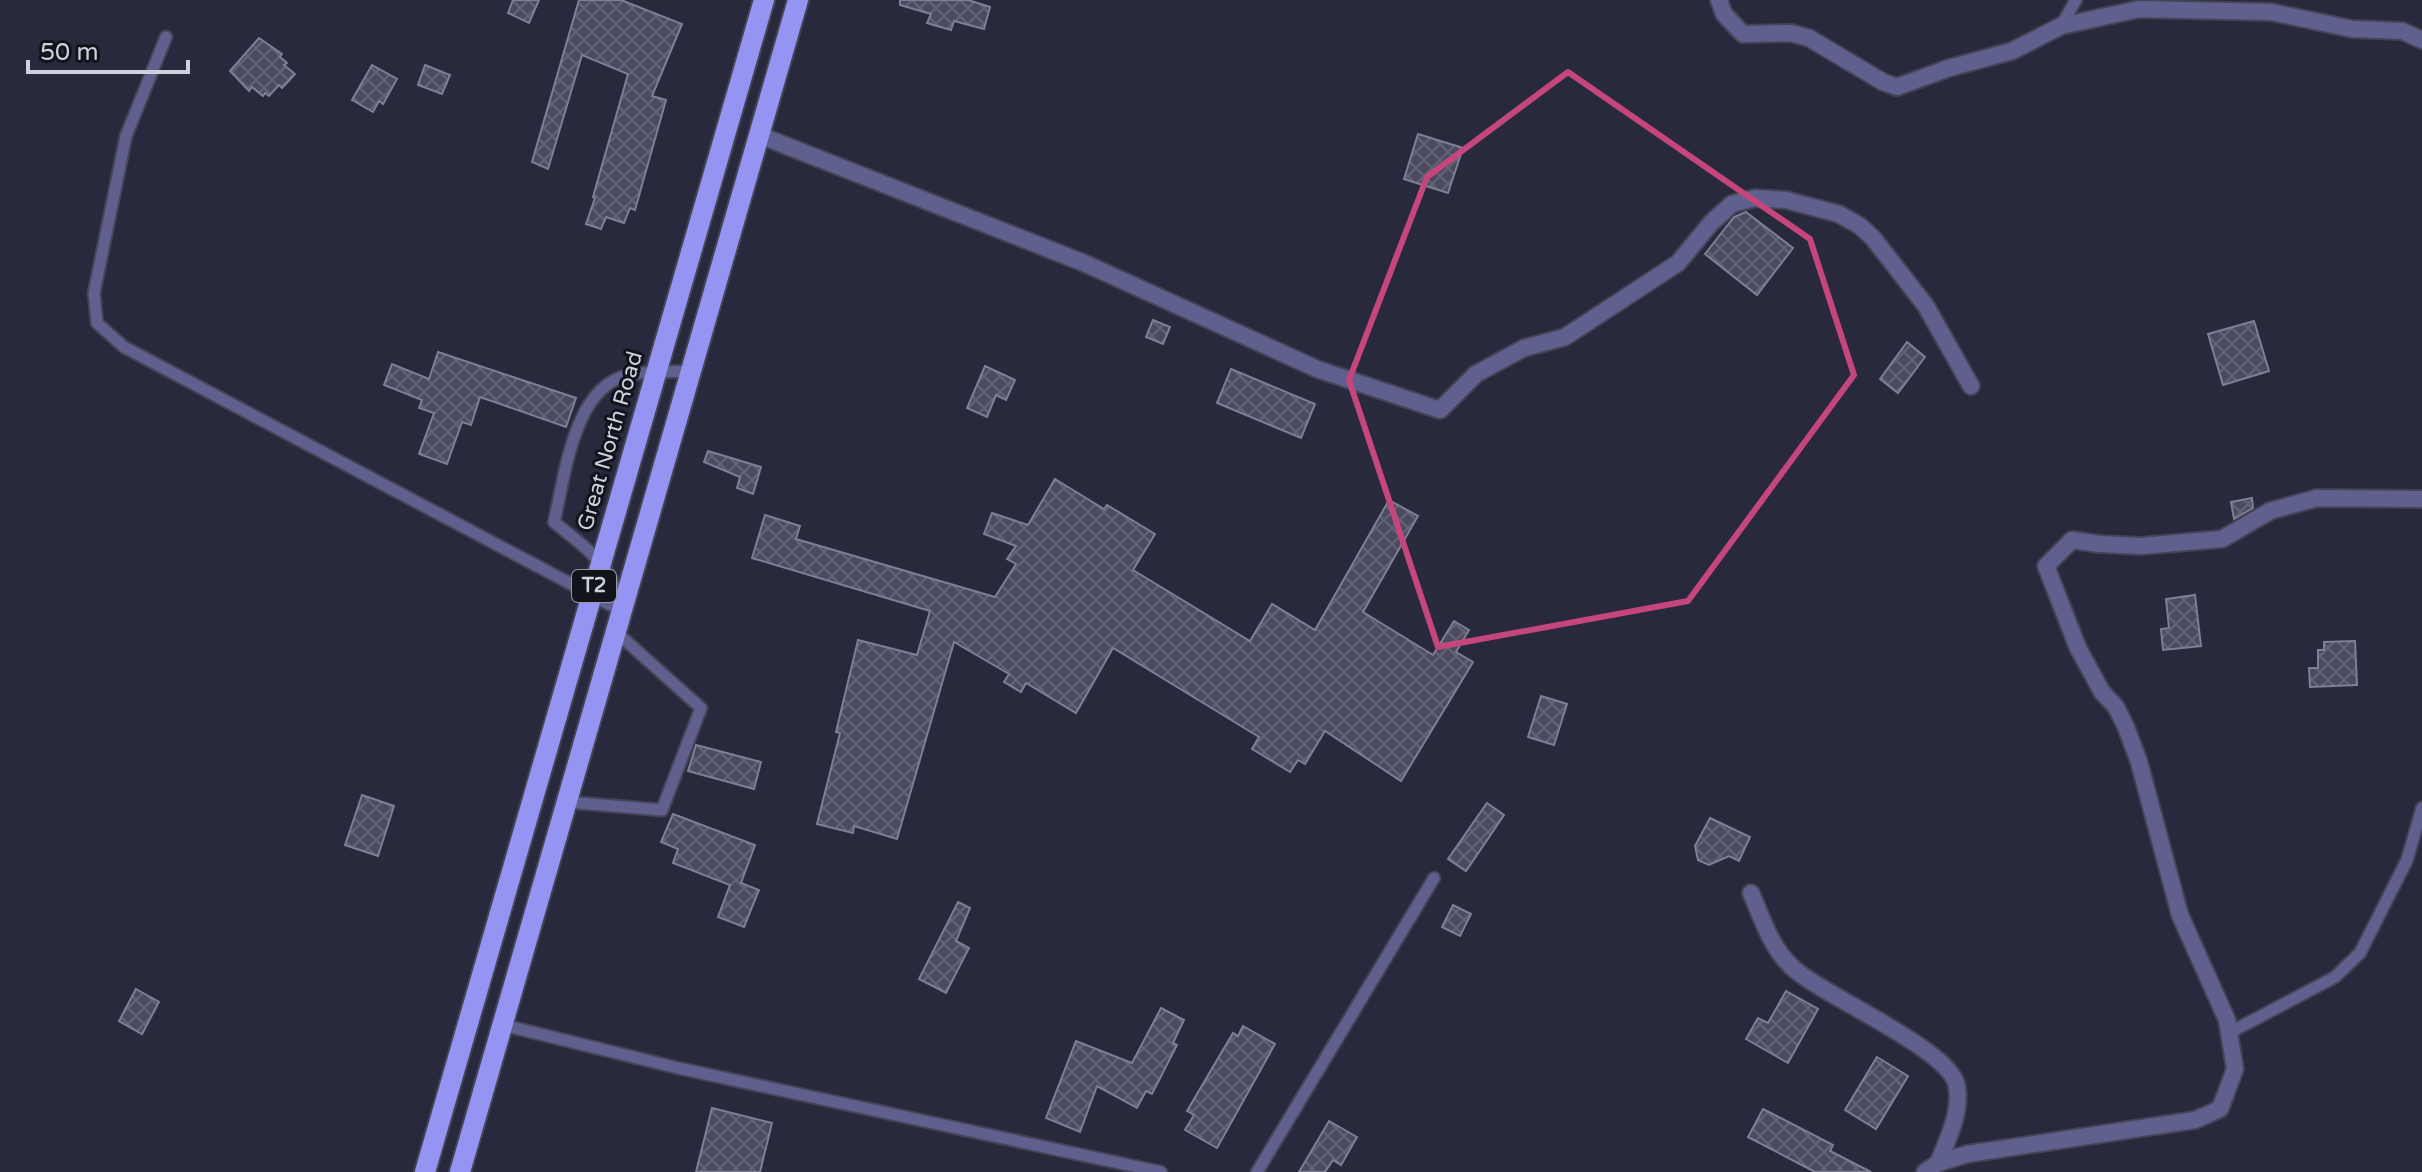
<svg xmlns="http://www.w3.org/2000/svg" width="2422" height="1172" font-family="'Varela Round',sans-serif">
<style>
.building{fill:url(#building-cross-hatch);stroke:#7e7f96;stroke-width:2}
.lines{fill:none;stroke-linecap:round;stroke-linejoin:round}
.service-casing{stroke:#434456;stroke-width:15}
.minor-casing{stroke:#434456;stroke-width:20}
.primary-casing{stroke:#434456;stroke-width:24}
.service{stroke:#60608e;stroke-width:11}
.minor{stroke:#60608e;stroke-width:16}
.primary{stroke:#9594f2;stroke-width:20}
.marked{fill:none;stroke:#c5467c;stroke-width:6;stroke-linejoin:round}
.labels{text-anchor:middle;dominant-baseline:central;stroke-width:6;stroke-linejoin:round;paint-order:stroke}
.shield{fill:#12131b;stroke:#9697a3;stroke-width:2}
.shield-label{font-size:20px;font-weight:bold;fill:#cfd0dd}
.street-label{font-size:22px;fill:#cfd0dd;stroke:#12131b}
</style>
<defs>
<pattern id="building-cross-hatch" width="8" height="8" patternUnits="userSpaceOnUse" patternTransform="scale(2)"><rect width="8" height="8" fill="#4a4b60"/><path d="M0 0l8 8M0 8l8-8" fill="none" stroke="#636476"/></pattern>
</defs>
<rect width="100%" height="100%" fill="#28293c"/>
<g class="building">
<path d="M513,0H539L529,23L508,13Z"/>
<path d="M579,0H621L682,24L652,96L666,100L635,210L630,208L624,223L606,217L601,229L586,224L595,198L593,197L628,74L582,55L548,169L532,162Z"/>
<path d="M900,0H968L990,7L984,29L954,21L951,30L927,23L931,14L900,5Z"/>
<path d="M259,38L282,54L280,57L287,63L284,65L295,74L282,88L279,85L269,96L265,93L263,96L252,87L249,91L230,71Z"/>
<path d="M372,65L397,79L383,104L379,101L373,112L352,100Z"/>
<path d="M425,65L450,75L442,94L418,85Z"/>
<path d="M1418,134L1463,148L1448,193L1404,179Z"/>
<path d="M1746,212L1793,248L1757,295L1705,254L1734,217Z"/>
<path d="M1153,320L1170,327L1163,344L1146,337Z"/>
<path d="M2254,321L2269,371L2223,385L2208,334Z"/>
<path d="M1907,342L1925,357L1898,393L1880,379Z"/>
<path d="M438,352L576,398L566,427L480,397L471,425L462,422L447,464L419,454L434,413L419,408L422,400L384,385L392,364L429,379Z"/>
<path d="M985,366L1015,380L1006,400L996,395L987,417L967,408Z"/>
<path d="M1231,369L1315,404L1301,438L1217,403Z"/>
<path d="M708,451L761,467L753,494L737,488L740,477L704,462Z"/>
<path d="M1055,479L1104,509L1107,505L1155,534L1133,570L1250,641L1272,604L1315,630L1389,500L1418,516L1363,612L1433,655L1454,621L1469,630L1456,652L1473,662L1401,781L1325,731L1305,764L1298,760L1290,772L1252,749L1259,737L1113,648L1076,713L1026,683L1021,692L1004,682L1009,674L954,642L897,839L854,826L853,833L817,824L840,733L836,732L858,640L917,655L930,611L752,558L765,515L800,526L796,539L995,597L1016,564L1007,559L1016,546L984,534L992,513L1028,525Z"/>
<path d="M2252,498L2253,508L2234,519L2231,502Z"/>
<path d="M2195,595L2201,646L2163,650L2161,629L2169,628L2166,599Z"/>
<path d="M2355,641L2357,685L2310,687L2309,668H2318V650H2324V642Z"/>
<path d="M1541,696L1567,704L1554,745L1528,737Z"/>
<path d="M696,745L761,762L754,789L688,771Z"/>
<path d="M362,795L394,806L378,856L345,845Z"/>
<path d="M1487,803L1504,815L1466,871L1448,859Z"/>
<path d="M673,814L755,845L741,883L759,890L744,927L718,917L730,885L673,863L678,849L661,842Z"/>
<path d="M1710,818L1750,837L1739,861L1729,856L1709,865L1698,860L1695,846Z"/>
<path d="M958,902L970,908L956,941L969,948L946,993L919,979Z"/>
<path d="M1453,905L1471,914L1460,936L1442,927Z"/>
<path d="M136,989L159,1002L142,1034L119,1021Z"/>
<path d="M1786,991L1818,1009L1788,1063L1746,1039L1758,1018L1768,1023Z"/>
<path d="M1161,1008L1184,1020L1173,1043L1177,1045L1152,1094L1146,1091L1137,1108L1097,1086L1080,1132L1046,1118L1076,1041L1132,1063Z"/>
<path d="M1243,1026L1275,1044L1217,1148L1185,1130L1194,1115L1187,1111L1233,1033L1238,1036Z"/>
<path d="M1877,1057L1908,1076L1876,1129L1845,1110Z"/>
<path d="M712,1108L772,1123L760,1172H696Z"/>
<path d="M1763,1109L1833,1145L1830,1151L1871,1172H1815L1748,1137Z"/>
<path d="M1329,1121L1357,1137L1341,1165L1333,1160L1325,1172H1299Z"/>
</g>
<g class="lines">
<g class="service-casing">
<g id="service">
<path d="M2061,26L2076,0"/>
<path d="M166,37L126,136L94,293L97,323L124,347L622,611"/>
<path d="M620,602C610,562 584,547 554,522C565,477 573,387 628,375C648,371 670,372 690,371"/>
<path d="M566,802L662,810L701,708L616,632"/>
<path d="M503,1025L678,1068L1161,1172"/>
<path d="M2229,1033L2335,977L2360,953L2407,860L2422,808"/>
<path d="M1257,1172L1434,878"/>
</g>
</g>
<g class="minor-casing">
<g id="minor">
<path d="M1719,0L1724,14L1743,34L1791,33L1809,38L1883,82L1897,87L1949,68L2012,51L2061,26L2139,9L2271,12L2352,29L2402,31L2422,40"/>
<path d="M759,135L1084,263L1317,369L1440,410L1476,374L1524,348L1565,337L1678,263L1711,223L1732,204L1755,198L1786,200L1839,214L1860,226L1873,238L1926,306L1971,386"/>
<path d="M1751,893C1762,918 1771,948 1792,967C1822,996 1953,1050 1957,1087C1961,1113 1948,1139 1938,1163"/>
<path d="M1925,1172L1938,1163L1967,1154L2195,1120L2220,1109L2235,1069L2227,1020L2180,915L2139,762L2126,727L2116,707L2102,692L2078,648L2046,566L2072,540L2099,544L2141,546L2222,539L2270,511L2317,498L2422,499"/>
</g>
</g>
<g class="primary-casing">
<g id="primary">
<path d="M425,1172L764,0"/>
<path d="M460,1172L798,0"/>
</g>
</g>
<use href="#service" class="service"/>
<use href="#minor" class="minor"/>
<use href="#primary" class="primary"/>
</g>
<path class="marked" d="M1568,72L1810,239L1854,375L1688,601L1438,647L1349,380L1427,177Z"/>
<g class="labels">
<rect class="shield" x="572" y="570" width="44" height="32" rx="6"/>
<g class="shield-label">
<text x="594" y="586">T2</text>
</g>
<g class="street-label">
<text transform="translate(610 441) rotate(-74)">Great North Road</text>
</g>
</g>
<path d="M28 60v12h160v-12" fill="none" stroke="#cfd0dd" stroke-width="4"/>
<text x="40" y="60" font-size="24" fill="#cfd0dd" stroke="#12131b" stroke-width="6" paint-order="stroke">50 m</text>
</svg>
